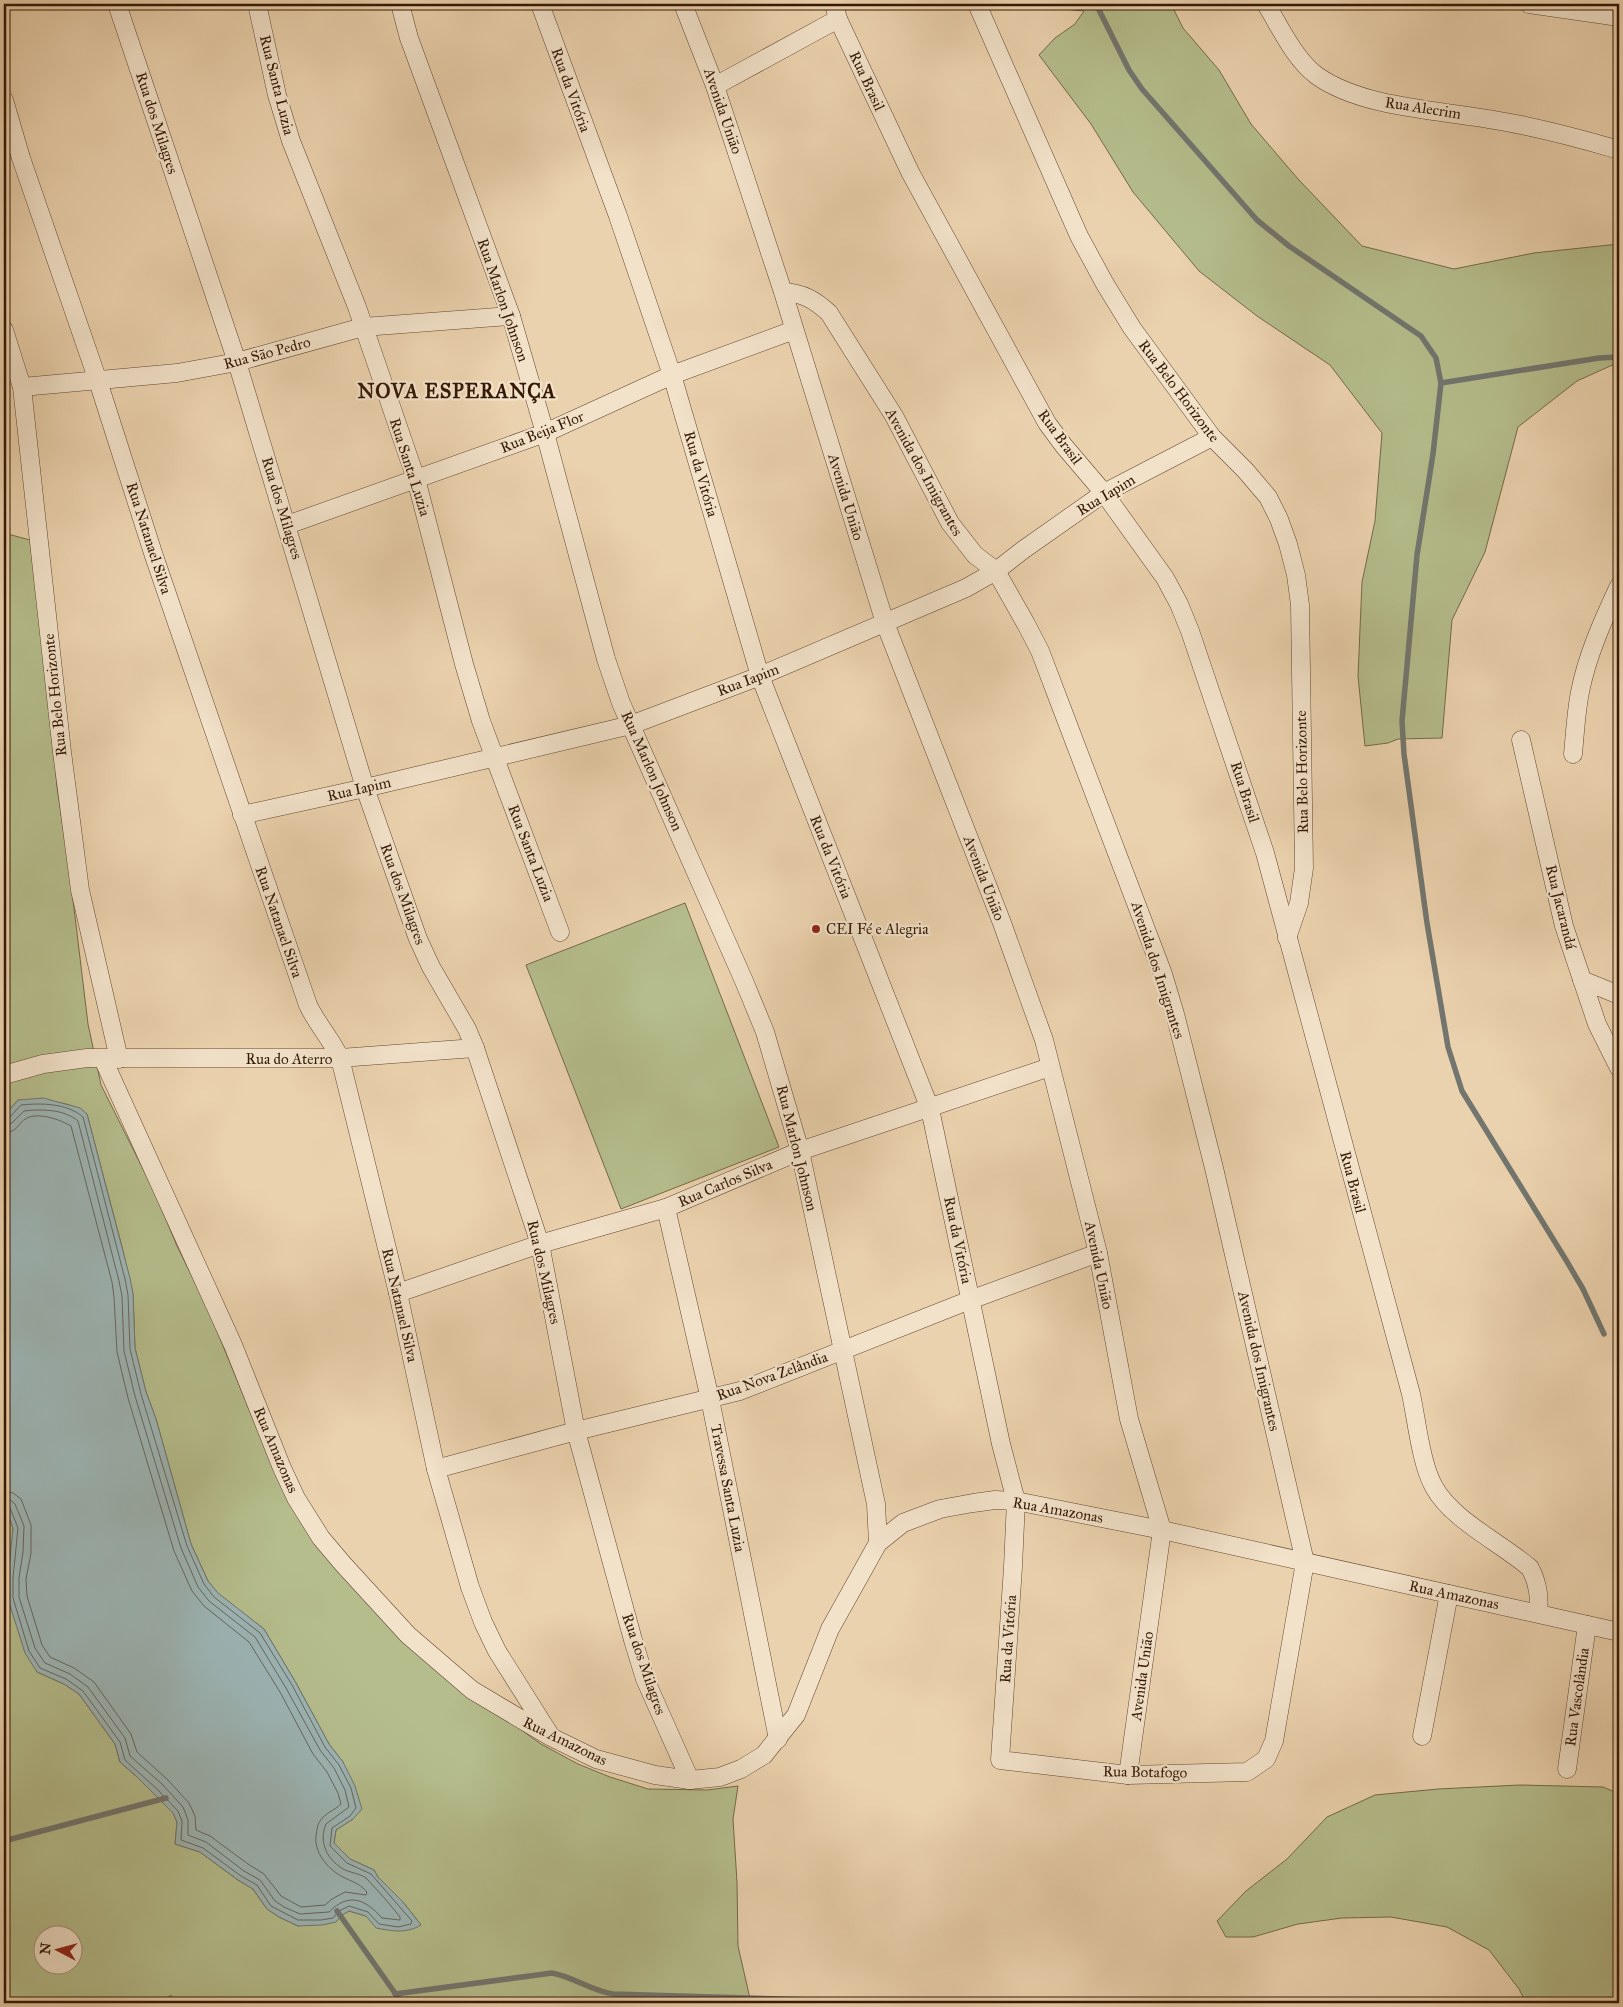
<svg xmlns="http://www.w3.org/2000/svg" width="1623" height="2007" font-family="'IM FELL Great Primer',serif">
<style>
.green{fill:#b5bd8c;stroke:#746a48;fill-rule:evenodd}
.water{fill:#9cb5b5;stroke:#72766f}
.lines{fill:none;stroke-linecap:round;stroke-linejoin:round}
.shore{stroke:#68665d;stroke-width:1}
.stream{stroke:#72766f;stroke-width:5.5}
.minor-casing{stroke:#62462f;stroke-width:19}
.minor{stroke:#f2e2ca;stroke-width:18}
.poi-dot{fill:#8f2418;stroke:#f2e2ca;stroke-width:2}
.labels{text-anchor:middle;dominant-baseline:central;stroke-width:4.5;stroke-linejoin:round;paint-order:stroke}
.street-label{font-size:15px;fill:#341805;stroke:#f2e2ca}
.poi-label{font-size:15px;fill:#341805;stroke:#f2e2ca;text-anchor:start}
.district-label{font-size:20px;font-weight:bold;letter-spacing:1px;fill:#341805;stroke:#f2e2ca}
</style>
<rect width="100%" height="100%" fill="#ebd2ae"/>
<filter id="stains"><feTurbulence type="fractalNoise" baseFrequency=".004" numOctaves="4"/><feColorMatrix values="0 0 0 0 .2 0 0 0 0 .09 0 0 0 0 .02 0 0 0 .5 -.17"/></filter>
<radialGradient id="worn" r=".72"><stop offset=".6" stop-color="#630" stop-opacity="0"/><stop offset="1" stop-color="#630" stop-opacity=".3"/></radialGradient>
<g class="green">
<path d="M1017,4H1171L1183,28L1219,70L1251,124L1298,179L1362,246L1454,269L1534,253L1619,244V362L1577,381L1518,427L1485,552L1452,620L1442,738L1398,739L1388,743L1365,746L1358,676L1362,582L1375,521L1382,433L1330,365L1257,316L1199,271L1133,192L1091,124L1039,55L1055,38L1075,24L1084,11Z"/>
<path d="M4,533L30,540L51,716L57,787L69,867L88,1024L101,1085L154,1191L177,1246L208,1309L264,1446L309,1525L496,1712L541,1744L578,1764L610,1777L648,1789L707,1790L738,1786L733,1819L737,1882L738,1946L751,2003H175L171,1995L159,2003H4V1503L13,1528L12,1551L37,1672L64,1684L79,1694L115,1744L120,1762L136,1776L173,1813L177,1822L175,1844L200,1852L238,1880L253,1889L267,1909L279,1917L298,1926L342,1915L349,1911L366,1916L421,1925L403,1902L378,1877L374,1870L350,1859L334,1843L336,1830L353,1819L343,1762L329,1744L296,1683L264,1629L218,1594L208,1581L191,1544L156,1419L146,1392L135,1348L133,1294L122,1247L87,1114C67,1099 42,1101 18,1100L4,1116ZM42,1934H72V1964H42Z"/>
<path d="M685,903L779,1147L621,1209L526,965Z"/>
<path d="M1520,1785L1603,1787L1619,1794V2003H1526L1519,1989L1489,1950L1447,1927L1391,1917L1342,1918L1298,1924L1253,1937H1226L1217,1921L1246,1891L1287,1859L1327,1817L1375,1795L1438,1789Z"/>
</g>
<path class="water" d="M43,1098L80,1108L87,1114L130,1278L133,1294L135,1348L146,1392L156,1419L191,1544L208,1581L218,1593L264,1629L296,1683L329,1744L343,1762L355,1786L362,1809L353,1819L336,1830L334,1843L350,1859L374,1870L378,1877L403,1902L421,1925C406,1934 392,1931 376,1928L366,1916L349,1911L342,1915L336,1922L322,1925L298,1926L279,1917L267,1909L253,1889L238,1880L200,1852L175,1844L177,1822L173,1813L136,1776L120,1762L115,1744L79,1694L64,1684L37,1672L25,1653L8,1599V1578L13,1528L4,1503V1116L18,1100Z"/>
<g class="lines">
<g class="shore">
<path d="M4,1119L9,1118L21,1105C41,1103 67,1103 83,1117L125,1279L128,1295L130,1349L141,1394L187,1546L204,1584L214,1597L260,1633L292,1685L325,1747L339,1765L351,1788L356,1808L350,1816L332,1828L330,1846L347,1863L371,1874L412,1921L411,1924L398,1927L379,1924L368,1912L349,1906L339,1911L333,1918L321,1920H298L271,1906L257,1885L241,1876L203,1848L181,1840L182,1821L178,1811L158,1790L125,1760L120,1742L83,1691L66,1679L40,1668L29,1651L13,1598V1578L18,1528L10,1508L4,1505"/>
<path d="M4,1125L12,1123L24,1111C41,1109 64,1109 78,1121L119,1281L122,1296L124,1351L135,1396L181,1548L198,1587L209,1601L255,1637L286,1688L320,1750L334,1768L345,1790L349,1807L326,1824C318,1843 328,1861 345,1870C352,1873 362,1874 367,1879C378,1891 390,1904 400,1917V1920L382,1918C365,1899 349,1892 329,1912L300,1914L284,1907L275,1901L260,1880L244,1871L206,1842L188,1835V1820L183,1807L163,1785L130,1756L125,1738L88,1687L70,1674L45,1663L35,1648L19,1597V1578L23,1552L24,1526L15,1504L10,1500L4,1499"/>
<path d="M4,1133C19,1132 17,1123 27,1118C39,1112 61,1120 71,1126L112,1282L114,1297L117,1352L128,1398L174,1551L192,1591L204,1606L249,1642L280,1692L313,1754L327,1772L338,1793L341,1804C335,1810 325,1813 320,1821C317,1825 317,1830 316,1836C314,1852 327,1868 341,1876C352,1882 358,1882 367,1892L366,1895L345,1892L332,1899L325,1905L301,1907L281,1896L264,1874L248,1864L210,1836L196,1830L195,1816L189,1803L168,1780L137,1752L131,1734L94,1682L74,1668L50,1657L42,1645L27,1596L26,1579L31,1553V1525L21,1499L13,1493L4,1491"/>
</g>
<g class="stream">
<path d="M1096,4L1129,70L1142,89L1257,220L1289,246L1421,336L1436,358L1441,383L1433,454L1417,555L1402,721L1404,754L1427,923L1448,1047L1462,1091L1566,1260L1583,1289L1604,1334"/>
<path d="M1441,383L1599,358L1619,357"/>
<path d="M4,1841L166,1798"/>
<path d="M337,1911L402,2003"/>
<path d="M395,1994L552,1973C574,1977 591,1991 613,1994L915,2003"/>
</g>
<g class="minor-casing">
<g id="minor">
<path d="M117,4L237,362L365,788L418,939L431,967L467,1029L475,1048L540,1244L576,1431L633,1640L645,1679L690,1780"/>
<path d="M257,4L277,95L291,141L357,307L416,479L464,664L481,721L560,932"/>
<path d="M400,4L409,38L511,316L545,433L606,659L621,703L744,981L765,1032L800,1151L876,1504L878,1543"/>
<path d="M540,4L618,216L672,375L760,676L930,1109L1001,1444L1016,1501L1013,1567L1000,1760L1128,1775L1247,1772L1266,1759L1274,1741L1305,1562L1214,1168L1175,1014L1163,974L1059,701L1040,651L1026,624L996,571L975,555L950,523L894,416L829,313C815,300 803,293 783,292"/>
<path d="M683,4L715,86L783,292L885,623L1002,923L1044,1040L1098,1253L1129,1419L1162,1530L1128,1775"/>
<path d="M834,4L838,19L910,172L1047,423L1064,446L1104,493L1165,578L1179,604L1190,631L1265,853L1411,1394C1417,1422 1421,1464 1434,1487C1452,1520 1501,1543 1530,1568C1538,1583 1540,1596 1538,1613"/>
<path d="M977,4L1079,236L1105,284L1132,328L1212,437L1245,470L1268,497L1279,519L1288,544L1296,575L1300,605L1304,868L1299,903L1287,938"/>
<path d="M1266,4C1280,27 1294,58 1316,75C1361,108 1440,110 1494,120C1537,127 1578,138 1619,150"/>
<path d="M1529,4L1619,17"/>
<path d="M715,86L838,19"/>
<path d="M4,100L21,158L98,381L154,556L308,1005C317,1024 331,1039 340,1058L398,1293L436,1469L470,1587L483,1622L497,1651L550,1735"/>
<path d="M4,330L22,387L62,752L80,890L119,1059"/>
<path d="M22,387L177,373L237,362L363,327L511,316"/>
<path d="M287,525L545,433L672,375L794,330"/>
<path d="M1521,740L1564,926L1597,1024L1619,1068"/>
<path d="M1573,754C1575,734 1576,712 1580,692C1587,656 1603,620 1619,586"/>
<path d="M242,815L365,788L631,725L760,676L966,588L996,571L1023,550L1104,493L1212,437"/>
<path d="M1582,980L1619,995"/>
<path d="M103,1059L233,1345L282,1468L296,1498L321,1538L343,1564L408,1635L472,1690L551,1737L596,1759L655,1775L690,1780L720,1777L741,1769L764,1755L796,1715L830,1629L878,1543L903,1523L940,1509L973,1503L995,1500L1016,1501L1162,1530L1619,1632"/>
<path d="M4,1075L43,1064L87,1058H340L475,1048"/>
<path d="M666,1208L710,1399L778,1739"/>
<path d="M398,1293L540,1244L666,1208L800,1151L1050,1067"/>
<path d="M436,1469L576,1431L740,1391L970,1300L1098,1253"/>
<path d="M1422,1736L1449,1594"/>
<path d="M1567,1769L1587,1625"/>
</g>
</g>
<use href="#minor" class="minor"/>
</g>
<circle class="poi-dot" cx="816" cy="929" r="5"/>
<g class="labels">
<g class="street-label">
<text transform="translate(867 81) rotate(65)">Rua Brasil</text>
<text transform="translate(277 85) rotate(76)">Rua Santa Luzia</text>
<text transform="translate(571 90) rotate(70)">Rua da Vitória</text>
<text transform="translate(1423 108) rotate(9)">Rua Alecrim</text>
<text transform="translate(723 111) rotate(71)">Avenida União</text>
<text transform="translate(157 123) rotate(72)">Rua dos Milagres</text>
<text transform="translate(503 300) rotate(71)">Rua Marlon Johnson</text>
<text transform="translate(267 353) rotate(-15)">Rua São Pedro</text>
<text transform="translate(1179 391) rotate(53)">Rua Belo Horizonte</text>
<text transform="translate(542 432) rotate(-22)">Rua Beija Flor</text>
<text transform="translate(1060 437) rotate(54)">Rua Brasil</text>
<text transform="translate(410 467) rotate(72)">Rua Santa Luzia</text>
<text transform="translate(924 472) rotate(61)">Avenida dos Imigrantes</text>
<text transform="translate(701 474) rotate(74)">Rua da Vitória</text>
<text transform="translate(1106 495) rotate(-31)">Rua Iapim</text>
<text transform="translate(846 497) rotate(73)">Avenida União</text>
<text transform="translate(282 508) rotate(73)">Rua dos Milagres</text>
<text transform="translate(149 538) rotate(72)">Rua Natanael Silva</text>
<text transform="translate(748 680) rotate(-21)">Rua Iapim</text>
<text transform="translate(55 695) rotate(-96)">Rua Belo Horizonte</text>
<text transform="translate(652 771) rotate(66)">Rua Marlon Johnson</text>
<text transform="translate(1302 772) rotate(-91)">Rua Belo Horizonte</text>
<text transform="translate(359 789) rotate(-13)">Rua Iapim</text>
<text transform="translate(1245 792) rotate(72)">Rua Brasil</text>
<text transform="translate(531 853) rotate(69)">Rua Santa Luzia</text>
<text transform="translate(831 857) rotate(68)">Rua da Vitória</text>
<text transform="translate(984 878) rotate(69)">Avenida União</text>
<text transform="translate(403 894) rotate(70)">Rua dos Milagres</text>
<text transform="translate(1561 907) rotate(76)">Rua Jacarandá</text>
<text transform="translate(279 922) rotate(71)">Rua Natanael Silva</text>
<text transform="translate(1158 970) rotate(72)">Avenida dos Imigrantes</text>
<text x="289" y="1059">Rua do Aterro</text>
<text transform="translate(797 1148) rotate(76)">Rua Marlon Johnson</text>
<text transform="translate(1353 1182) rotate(75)">Rua Brasil</text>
<text transform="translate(725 1183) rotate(-23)">Rua Carlos Silva</text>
<text transform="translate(958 1240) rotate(78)">Rua da Vitória</text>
<text transform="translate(1099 1265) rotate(78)">Avenida União</text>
<text transform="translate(544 1272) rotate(77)">Rua dos Milagres</text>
<text transform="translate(400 1305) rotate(77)">Rua Natanael Silva</text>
<text transform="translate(1259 1361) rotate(77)">Avenida dos Imigrantes</text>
<text transform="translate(772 1376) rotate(-20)">Rua Nova Zelândia</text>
<text transform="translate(276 1450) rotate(67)">Rua Amazonas</text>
<text transform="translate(728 1488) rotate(79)">Travessa Santa Luzia</text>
<text transform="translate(1058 1510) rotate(10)">Rua Amazonas</text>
<text transform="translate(1454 1595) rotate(12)">Rua Amazonas</text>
<text transform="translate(1008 1639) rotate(-86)">Rua da Vitória</text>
<text transform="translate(644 1664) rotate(71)">Rua dos Milagres</text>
<text transform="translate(1142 1676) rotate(-82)">Avenida União</text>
<text transform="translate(1577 1697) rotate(-82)">Rua Vascolândia</text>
<text transform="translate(565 1741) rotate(26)">Rua Amazonas</text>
<text transform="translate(1145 1772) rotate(1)">Rua Botafogo</text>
</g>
<g class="poi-label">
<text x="826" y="929">CEI Fé e Alegria</text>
</g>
<g class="district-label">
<text x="457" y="391">NOVA ESPERANÇA</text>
</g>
</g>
<rect width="1623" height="2007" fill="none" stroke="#ebd2ae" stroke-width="20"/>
<rect x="5" y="5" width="1613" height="1997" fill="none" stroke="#341805" stroke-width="2.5"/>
<rect x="10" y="10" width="1603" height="1987" fill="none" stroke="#341805"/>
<g transform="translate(58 1950) rotate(276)"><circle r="24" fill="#f2e2ca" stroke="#a6917b"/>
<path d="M0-4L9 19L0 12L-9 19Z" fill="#8f2418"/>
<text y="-8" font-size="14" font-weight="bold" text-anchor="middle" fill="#341805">N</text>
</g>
<rect width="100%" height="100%" filter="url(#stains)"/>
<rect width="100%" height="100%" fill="url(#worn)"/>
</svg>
